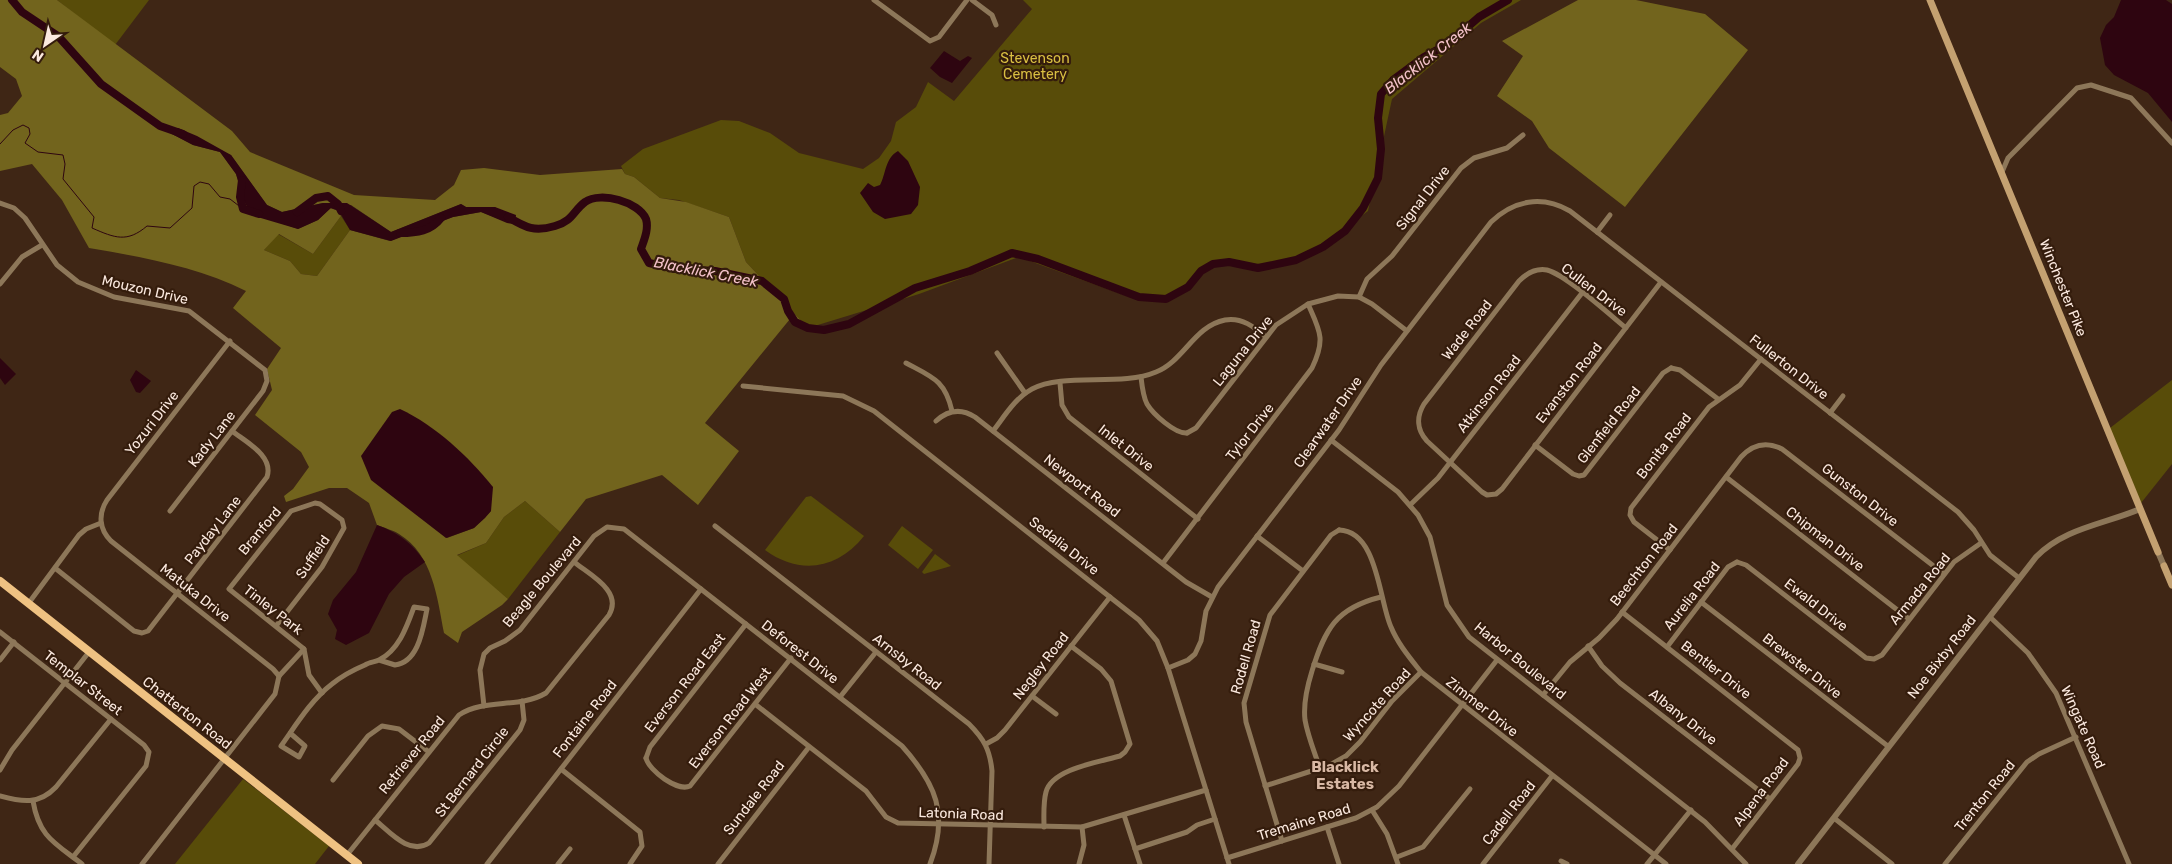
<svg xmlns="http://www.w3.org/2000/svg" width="2172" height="864" font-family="Rubik,sans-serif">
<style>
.green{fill:#584c09}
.forest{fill:#72641d;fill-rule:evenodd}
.water{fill:#2e0510}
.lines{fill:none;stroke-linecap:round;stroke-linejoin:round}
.stream{stroke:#2e0510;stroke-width:1}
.river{stroke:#2e0510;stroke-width:8}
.minor{stroke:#8d7759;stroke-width:5}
.tertiary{stroke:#8d7759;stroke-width:6}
.secondary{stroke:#c4a171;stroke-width:7}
.primary{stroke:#efc282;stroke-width:8}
.labels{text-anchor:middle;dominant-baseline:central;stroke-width:4.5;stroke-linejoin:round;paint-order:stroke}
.park-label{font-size:14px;fill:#d9bf42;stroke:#341c0c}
.street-label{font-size:14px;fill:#fbe9df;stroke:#341c0c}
.water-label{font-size:15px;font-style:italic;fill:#f4c2ca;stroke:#341c0c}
.neighbourhood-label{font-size:15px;font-weight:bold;fill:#d8b8a4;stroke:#341c0c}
</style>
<rect width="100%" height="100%" fill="#3f2615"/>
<g class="green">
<path d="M57,0H149L115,45Z"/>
<path d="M1023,0H1521L1481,23L1392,99L1368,211L1312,252L1255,269L1212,264L1166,299L1129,297L1019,257L919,294L808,328L746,262L729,217L679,200L660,198L634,177L625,174L621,166L643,149L721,120L739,121L770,133L799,153L863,169L879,158L891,141L896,122L916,107L928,82L954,101L1032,9Z"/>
<path d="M341,216L350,230L317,276L301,274L290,261L264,250L278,234L313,254Z"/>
<path d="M2172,380V464L2141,503L2110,428Z"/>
<path d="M811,496L864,536C837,570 799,575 765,550L806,497Z"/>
<path d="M525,501L560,532L508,599L456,556L486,543L504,517Z"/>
<path d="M902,526L933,550L918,569L888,545Z"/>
<path d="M935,554L951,566L924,574L922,572Z"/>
<path d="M243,779L329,846L315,864H175Z"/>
</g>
<g class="forest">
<path d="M0,0H57L232,131L250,152L354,195L435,200L454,185L461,170L484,168L540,175L622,169L625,174L634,177L660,198L686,202L729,217L746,262L808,328L805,330L790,319L705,423L739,451L698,505L662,475L586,499L560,532L525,501L504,517L486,543L457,555L508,599L502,605L462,632L458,643L444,633C437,597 433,555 399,534C393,530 384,528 377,525L369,503L347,488H329L286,502L284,496L293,489L309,467L301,452L255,415L272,390L267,369L281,348L233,308L246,291C198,267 142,257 89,248L62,200L32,164L0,171V115L8,113L22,96L16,79L0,67ZM172,134L231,155L267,205L282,212L323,203L351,205L391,232L461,204L466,207H495L507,222L481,212L453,217L390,241L350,230L317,276L301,274L290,261L264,250L279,234L313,254L341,216L339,211L330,208L318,220L298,229L278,222L244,201L236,174L220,152L193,145ZM491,511L474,528L447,538L425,519Z"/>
<path d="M1578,0H1636L1705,14L1748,50L1625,207L1549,148L1532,121L1497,96L1523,56L1502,41Z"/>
</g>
<g class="water">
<path d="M2121,0H2166L2172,4V122L2148,93L2114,75L2105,65L2100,38L2106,25L2114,17Z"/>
<path d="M944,51L960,61L968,56L972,58L952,83L940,77L930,68Z"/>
<path d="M178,128L197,136L231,155L267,205L282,212L323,203H347L391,232L461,204L466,207H495L516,215L515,224L507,223L481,212L453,217L391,241L350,230L339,211L331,208L318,220L298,229L251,215L244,201L236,174L220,152L193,145L172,134Z"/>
<path d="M898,151L908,161L920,187L918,205L911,214L885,219L873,212L860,193L868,183L874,187L880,185C886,174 885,158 898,151Z"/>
<path d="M0,358L16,374L5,385L0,378Z"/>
<path d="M136,370L151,381L140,393L136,392L130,380Z"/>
<path d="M400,409C436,426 468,456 493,487L491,511L485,518L474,528L446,538L371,480L361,456L392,412Z"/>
<path d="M377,525C399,533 412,543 425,562L404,577L389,594L369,633L346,645L335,639L337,630L328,614L333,600L356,572Z"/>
</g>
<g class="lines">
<path class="stream" d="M0,144L13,130L23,125L29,128L30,134L25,143L38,152L63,155L65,164L63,179L94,217L92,228C115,238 127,243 147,226L170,228L192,208L194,186L200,182L209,184L220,197L230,199L243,209"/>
<g class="river">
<path d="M12,0L22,12L58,36L101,84L160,126L183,134"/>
<path d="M242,180L240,197L243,209L259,214"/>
<path d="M297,212L316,198L328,196L338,204L341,211"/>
<path d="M508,217C526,228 535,232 555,226C573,221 573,211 585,202C601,191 639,202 646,219C649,229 644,240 641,249L649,263L676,269L715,271L762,281L784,299L788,311L795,322L808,328L824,330L849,324L915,288L970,271L1012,253L1038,259L1139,297L1166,299L1188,287L1201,271L1213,264L1229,262L1258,268L1296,260L1323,247L1345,231L1363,208L1378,178L1381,149L1378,118L1381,94L1393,80L1424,57L1448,44L1479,17L1508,0"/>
<path d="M400,233C417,233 431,231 441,218"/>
</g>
<g class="minor">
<path d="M874,0L930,41L939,37L967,0"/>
<path d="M972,0L992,15L996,25"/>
<path d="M2002,172L2008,158L2077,88L2091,85L2131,98L2172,143"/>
<path d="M0,203L14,208L25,218L57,265L78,282L114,297L189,311L265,370L267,381L263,391L170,511"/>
<path d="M1597,232L1610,215"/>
<path d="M0,284L22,257L42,245"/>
<path d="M1359,297L1367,279L1392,256L1461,168L1474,158L1507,148L1523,135"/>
<path d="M1626,328C1609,314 1566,275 1547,270C1536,268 1527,273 1519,281L1424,404C1416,417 1417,430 1427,441L1482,492L1487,495L1496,494L1502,489L1661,282"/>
<path d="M230,341L107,500C98,514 99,529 111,541L273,669L279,676"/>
<path d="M997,353L1025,393"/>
<path d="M906,363C932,377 945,380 952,411"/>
<path d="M1671,368L1680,370L1718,399"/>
<path d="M1141,377C1142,386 1143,396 1147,404C1153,414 1175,434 1187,433"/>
<path d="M1060,383L1062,405L1069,417L1198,519"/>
<path d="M743,386L843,396L874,411L1139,620L1157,641L1168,668L1229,864"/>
<path d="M1830,413L1843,396"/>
<path d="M936,421C948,410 961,408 975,417L1186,582L1212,597"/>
<path d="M993,431C1004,417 1015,398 1032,389C1063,372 1121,387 1156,372C1184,361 1194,326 1225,320C1242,317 1254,327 1266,337"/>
<path d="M1187,433L1196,428L1276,325L1308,304L1338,296L1359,297L1372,304L1407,331"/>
<path d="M1331,440L1398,492L1418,515L1430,537L1447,605L1469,637L1705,822L1746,864"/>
<path d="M1535,445L1573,474L1579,476L1584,475L1663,373L1671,368"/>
<path d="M1726,477L1909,619"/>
<path d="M1410,505L1438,478L1582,293"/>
<path d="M715,526L969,724C984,739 990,750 992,771L989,864"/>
<path d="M1339,530C1378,531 1379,601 1391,627C1398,644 1410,658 1421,672L1666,864"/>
<path d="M1257,536L1303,571"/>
<path d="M1670,550L1634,522L1630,515L1631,508L1709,407L1740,385L1761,359"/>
<path d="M1737,562L1746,565L1866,658L1874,659L1882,655L1954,562L1981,543"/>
<path d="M1163,563L1312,368C1326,339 1320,331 1308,304"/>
<path d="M55,568L134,631L142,633L148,631L267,477C274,456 246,442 232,431"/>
<path d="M1701,602L1889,747"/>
<path d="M28,604L79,535L86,529L101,523"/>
<path d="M1622,612L1798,750L1800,758L1798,764L1732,849"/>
<path d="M1990,617L2028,653L2056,693L2129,864"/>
<path d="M276,626L322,567L344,528L342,520L320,504L315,503L291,511L229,589L304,649L309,675L322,693"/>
<path d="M0,632L144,745L149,752L146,766L73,857"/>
<path d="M1588,646L1602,666L1620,683L1770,799"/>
<path d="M1667,647L1728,567L1737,562"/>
<path d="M0,660L14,642"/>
<path d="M1314,664L1342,672"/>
<path d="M1168,668L1188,660L1195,654L1201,641L1206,611L1218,587L1339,430L1381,365L1491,222C1514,200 1542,195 1570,211L1958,512L1974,530L1990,555L2019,578"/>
<path d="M279,676L304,649"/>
<path d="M1543,695L1570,662L1599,638L1617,619L1741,457C1753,444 1766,441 1782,449L1944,574"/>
<path d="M1032,696L1056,714"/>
<path d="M840,697L876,652"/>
<path d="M755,704L866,791L886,817L898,823L1082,827L1206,790"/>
<path d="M484,706L480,670L484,654L490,648L505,641L520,630L594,536L607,527L624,529L902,746C936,784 949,814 930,864"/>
<path d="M290,733L305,746L299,757L281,746C296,725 311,700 332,684C342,676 353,670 365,665C369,662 375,662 379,660C399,650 407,626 414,607L427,609C423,628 419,662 395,665L379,660"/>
<path d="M986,744L997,738L1005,730L1110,597"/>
<path d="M646,758C649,771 678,792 690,786L791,658"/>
<path d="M646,758L650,747L746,624"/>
<path d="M561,769L640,832L642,846L630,864"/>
<path d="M1320,769C1315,753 1308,737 1305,720C1303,703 1307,687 1312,671C1325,629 1336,608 1381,597"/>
<path d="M0,770L12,750L89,652"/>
<path d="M333,780L368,736L382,726L399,729L429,752"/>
<path d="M1265,786L1330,765L1346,756L1360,742L1392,701L1421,672"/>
<path d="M0,796C22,802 39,805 56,787L111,719"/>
<path d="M33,801C39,837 55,843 82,864"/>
<path d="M1372,810L1387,834L1398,864"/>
<path d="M1124,815L1140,864"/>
<path d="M1834,818L1892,864"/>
<path d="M375,820C389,831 409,856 429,843L520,730L524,720L522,701"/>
<path d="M1044,827C1044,816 1043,803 1046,792C1052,769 1099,762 1120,756L1125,752L1130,744L1111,681L1101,669L1071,646"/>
<path d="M1327,827L1339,864"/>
<path d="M1282,841L1246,722L1244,703L1270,615L1331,535L1339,530"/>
<path d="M1135,849L1187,832L1197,825L1215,819"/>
<path d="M347,855L459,715C485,698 519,709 546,693L609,615C623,591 590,575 574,562"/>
<path d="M1397,857L1423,847L1470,789"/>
<path d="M1227,858L1356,818L1377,807L1399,786L1497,660"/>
<path d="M1561,861L1567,864"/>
<path d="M142,864L275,694L279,676"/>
<path d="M487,864L701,589"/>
<path d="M558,864L570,849"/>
<path d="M718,864L809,747"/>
<path d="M1079,864L1084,845L1082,827"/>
<path d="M1483,864L1552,776"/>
<path d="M1647,864L1691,810"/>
<path d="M1945,864L2027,762L2039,754L2076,737"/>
</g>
<g class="tertiary">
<path d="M2158,552L2164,566"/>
<path d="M1798,864L2036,557C2064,528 2105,524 2140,509"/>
</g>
<g class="secondary">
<path d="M1930,0L2158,552"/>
<path d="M2164,566L2172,585"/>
</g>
<path class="primary" d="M0,581L358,864"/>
</g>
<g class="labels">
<g class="park-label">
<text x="1035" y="58">Stevenson<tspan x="1035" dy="16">Cemetery</tspan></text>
</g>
<g class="street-label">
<text transform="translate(1423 198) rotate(-52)">Signal Drive</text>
<text transform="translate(2063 288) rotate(68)">Winchester Pike</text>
<text transform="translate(145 290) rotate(13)">Mouzon Drive</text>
<text transform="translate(1594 290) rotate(37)">Cullen Drive</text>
<text transform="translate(1467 330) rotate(-52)">Wade Road</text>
<text transform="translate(1243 351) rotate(-51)">Laguna Drive</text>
<text transform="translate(1789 367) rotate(38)">Fullerton Drive</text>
<text transform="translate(1569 383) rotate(-52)">Evanston Road</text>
<text transform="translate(1489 394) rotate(-52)">Atkinson Road</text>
<text transform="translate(1328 422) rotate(-55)">Clearwater Drive</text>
<text transform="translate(152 423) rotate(-52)">Yozuri Drive</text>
<text transform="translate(1609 425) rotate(-52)">Glenfield Road</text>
<text transform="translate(1250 432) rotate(-52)">Tylor Drive</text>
<text transform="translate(212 439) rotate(-52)">Kady Lane</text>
<text transform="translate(1664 446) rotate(-52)">Bonita Road</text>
<text transform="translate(1126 448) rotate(38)">Inlet Drive</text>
<text transform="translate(1082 486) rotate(38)">Newport Road</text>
<text transform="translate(1860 495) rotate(38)">Gunston Drive</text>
<text transform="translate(213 530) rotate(-52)">Payday Lane</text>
<text transform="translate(260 531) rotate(-50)">Branford</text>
<text transform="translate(1825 539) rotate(38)">Chipman Drive</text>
<text transform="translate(1064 546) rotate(38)">Sedalia Drive</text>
<text transform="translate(313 557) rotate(-56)">Suffield</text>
<text transform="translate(1644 565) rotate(-52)">Beechton Road</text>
<text transform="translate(542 582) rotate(-50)">Beagle Boulevard</text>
<text transform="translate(1920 589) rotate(-51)">Armada Road</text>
<text transform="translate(195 593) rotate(38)">Matuka Drive</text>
<text transform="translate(1692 596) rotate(-52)">Aurelia Road</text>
<text transform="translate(1816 605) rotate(38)">Ewald Drive</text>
<text transform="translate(273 610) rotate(38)">Tinley Park</text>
<text transform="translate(800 652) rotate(38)">Deforest Drive</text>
<text transform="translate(1246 657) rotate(-74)">Rodell Road</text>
<text transform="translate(1942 657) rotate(-52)">Noe Bixby Road</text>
<text transform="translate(1520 661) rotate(39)">Harbor Boulevard</text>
<text transform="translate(907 662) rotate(38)">Arnsby Road</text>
<text transform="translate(1041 666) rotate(-52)">Negley Road</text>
<text transform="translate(1802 666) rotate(38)">Brewster Drive</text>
<text transform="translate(1716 670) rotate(38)">Bentler Drive</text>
<text transform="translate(83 683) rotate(38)">Templar Street</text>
<text transform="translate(685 683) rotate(-52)">Everson Road East</text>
<text transform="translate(1377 705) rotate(-48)">Wyncote Road</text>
<text transform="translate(1482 707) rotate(38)">Zimmer Drive</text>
<text transform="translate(187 713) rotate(38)">Chatterton Road</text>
<text transform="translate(1683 717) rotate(38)">Albany Drive</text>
<text transform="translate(730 718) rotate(-52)">Everson Road West</text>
<text transform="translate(585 719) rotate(-52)">Fontaine Road</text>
<text transform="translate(2083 727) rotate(66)">Wingate Road</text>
<text transform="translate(412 755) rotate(-51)">Retriever Road</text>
<text transform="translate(472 772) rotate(-52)">St Bernard Circle</text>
<text transform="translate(1761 792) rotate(-53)">Alpena Road</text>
<text transform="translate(1985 796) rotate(-51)">Trenton Road</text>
<text transform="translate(754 798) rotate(-52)">Sundale Road</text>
<text transform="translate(1509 813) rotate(-52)">Cadell Road</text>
<text transform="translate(961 814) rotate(2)">Latonia Road</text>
<text transform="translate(1304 822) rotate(-17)">Tremaine Road</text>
</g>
<g class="water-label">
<text transform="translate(1428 58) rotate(-38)">Blacklick Creek</text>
<text transform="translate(706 272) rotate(11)">Blacklick Creek</text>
</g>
<g class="neighbourhood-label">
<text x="1345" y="767">Blacklick<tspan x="1345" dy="17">Estates</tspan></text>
</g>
</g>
<g transform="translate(45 45) rotate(214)" stroke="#341c0c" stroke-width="4" paint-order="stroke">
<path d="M0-4L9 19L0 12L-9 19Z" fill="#fbe9df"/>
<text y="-8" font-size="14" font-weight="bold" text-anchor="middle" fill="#fbe9df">N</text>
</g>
</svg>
